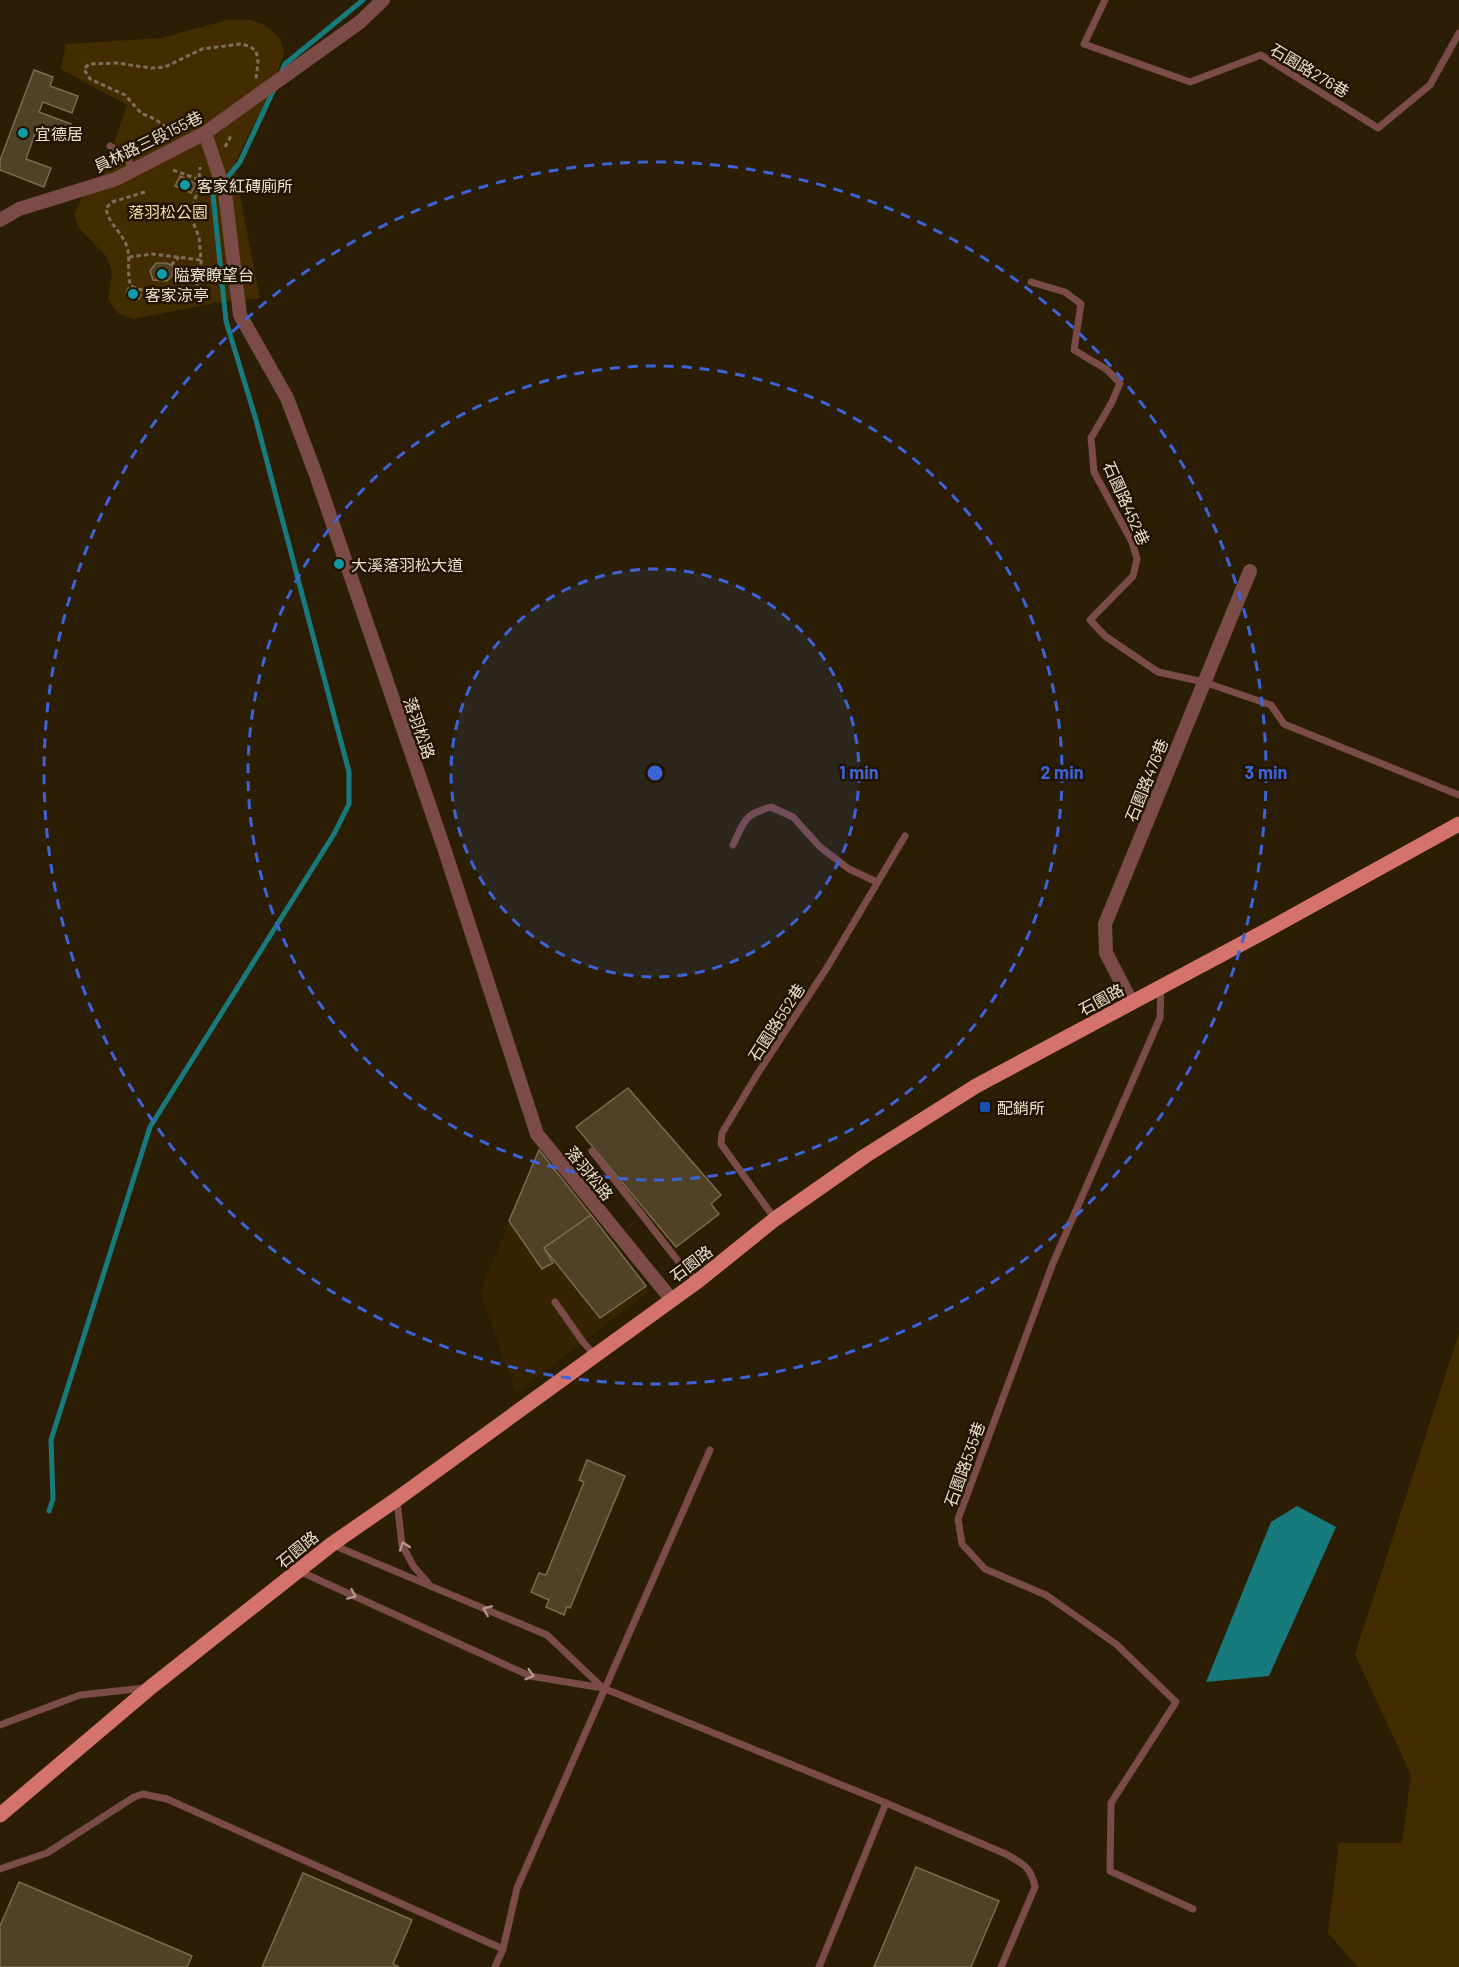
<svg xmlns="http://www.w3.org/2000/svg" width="1459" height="1967" font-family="Barlow,'Noto Sans TC',sans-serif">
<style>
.built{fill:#352301}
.green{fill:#432d00}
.water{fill:#177a7d}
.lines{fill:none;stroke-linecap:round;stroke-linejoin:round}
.stream{stroke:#177a7d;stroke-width:5}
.building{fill:#514127;stroke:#7b6a4e;stroke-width:1.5}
.path{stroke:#7c6f5a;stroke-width:3;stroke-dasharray:4.5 3;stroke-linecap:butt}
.lane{stroke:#7a4b47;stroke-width:7}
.street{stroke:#7a4b47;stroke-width:14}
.primary{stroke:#d3736c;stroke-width:15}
.oneway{stroke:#b2968c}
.ring{fill:none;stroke:#3c64d7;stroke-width:3;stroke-dasharray:10 8}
.culture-dot{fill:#0f9aa8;stroke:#221400;stroke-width:2}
.transit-dot{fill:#1a4fb4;stroke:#221400;stroke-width:2}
.labels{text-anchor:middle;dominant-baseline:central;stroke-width:5;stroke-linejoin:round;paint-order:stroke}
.street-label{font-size:16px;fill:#eae0d1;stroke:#221400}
.poi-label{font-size:16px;fill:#eae0d1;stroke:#221400;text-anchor:start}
.park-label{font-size:16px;fill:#faddae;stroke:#221400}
.centre{fill:#3c64d7;stroke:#221400;stroke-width:3}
.ring-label{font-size:18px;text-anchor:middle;font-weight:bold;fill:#3c64d7;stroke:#221400;stroke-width:5;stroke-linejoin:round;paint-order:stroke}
</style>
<rect width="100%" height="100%" fill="#2c1e04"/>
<path class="built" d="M539,1150L650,1291L516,1393L480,1292Z"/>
<g class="green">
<path d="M227,20H250L265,25L280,38L284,54L269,94L234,165L260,298L215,303L133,319L118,313L108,300L112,271L106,256L78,227L74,215L81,199L104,173L127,105L61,69L66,44L162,38Z"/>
<path d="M1459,1333V1967H1358L1328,1933L1339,1843H1402L1411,1775L1355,1654Z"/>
</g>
<path class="water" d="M1297,1506L1336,1527L1269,1676L1206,1682L1271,1522Z"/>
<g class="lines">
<g class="stream">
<path d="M281,73L285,64L363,0"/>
<path d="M49,1511L53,1499L51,1440L150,1127L334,834L349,804V772L256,420L226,321L213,195L240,162L275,87"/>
</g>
</g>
<g class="building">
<path d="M34,70L53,77L50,86L78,96L72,113L43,102L39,112L71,124L65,138L37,128L26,159L51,168L44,187L0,170V160Z"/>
<path d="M180,176L196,184L191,193L175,186Z"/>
<path d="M156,263H166L171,265L173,267L172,276L167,281L153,280L150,271Z"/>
<path d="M128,288L141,295L139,299L126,293Z"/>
<path d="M628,1088L721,1195L711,1204L719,1214L676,1247L576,1127Z"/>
<path d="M539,1150L591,1215L544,1248L553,1263L542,1269L509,1221Z"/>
<path d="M591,1215L646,1286L600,1318L544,1248Z"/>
<path d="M587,1460L625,1476L570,1608L567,1607L564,1615L546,1607L549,1600L531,1592L539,1573L546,1575L584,1482L579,1480Z"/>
<path d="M916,1867L999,1901L971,1967H874Z"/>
<path d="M303,1873L412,1920L393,1964L399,1967H262Z"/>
<path d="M19,1882L192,1956L187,1967H0V1926Z"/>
</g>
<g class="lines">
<g class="path">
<path d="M172,132L155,119L141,113L125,95L90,79L84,69L89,64L117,63L151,68L165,67L202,49L240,44L249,46L256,51L258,62L256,79"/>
<path d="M225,147L232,134"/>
<path d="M173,170L200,180"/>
<path d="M145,192L112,202L106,208C108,224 123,233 127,247C131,260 126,273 131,286C149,295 176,294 194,288L201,280V260L199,237L191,217L194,201L198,191L200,167"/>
<path d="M129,257L153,254L201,260"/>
<path d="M171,265L179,257"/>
<path d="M201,280L222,281"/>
</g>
<g class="lane">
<path d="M1105,0L1084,44L1190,82L1261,55L1378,128L1430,85L1459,33"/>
<path d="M110,146L125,156L134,170"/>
<path d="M1031,282L1065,292L1081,304L1074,350L1106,369L1120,383L1112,402L1091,438L1094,472L1132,542L1137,559L1133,576L1090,620L1105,636L1158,672L1204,682L1271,705L1284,724L1459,795"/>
<path d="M733,845C745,820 743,815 771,807L793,817L820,847L849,869L877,882"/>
<path d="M1161,987L1160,1018L1053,1263L958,1519L962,1544L985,1569L1046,1595L1116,1644L1176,1702L1111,1803L1110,1871L1193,1909"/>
<path d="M592,1151L682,1266L698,1281"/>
<path d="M775,1219L721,1144L722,1133L758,1073L828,966L905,836"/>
<path d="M555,1302L583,1342L595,1355"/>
<path d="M397,1501L402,1545L414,1567L428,1583"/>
<path d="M333,1545L547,1635L603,1688"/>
<path d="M299,1571L530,1676L603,1688L886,1803L1006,1854C1023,1864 1031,1867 1035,1887L1001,1967"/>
<path d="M0,1725L80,1695L145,1688"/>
<path d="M0,1869L47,1853L134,1797L143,1794L167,1799L503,1949"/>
<path d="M495,1967L503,1949L517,1888L710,1450"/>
<path d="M819,1967L886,1803"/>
</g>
<g class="street">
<path d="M205,133L225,193L240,315L287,398L316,475L444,848L537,1134L672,1300"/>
<path d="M0,220L19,209L116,179L205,133L360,22L383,0"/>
<path d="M1132,1003L1106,953L1105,924L1250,571"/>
</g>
<path class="primary" d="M0,1815L151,1687L332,1544L397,1499L698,1281L775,1219L865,1156L976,1086L1271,928L1459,824"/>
</g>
<defs><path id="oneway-chevron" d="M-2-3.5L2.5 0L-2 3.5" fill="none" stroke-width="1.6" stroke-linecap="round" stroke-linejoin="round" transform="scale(1.5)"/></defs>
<g class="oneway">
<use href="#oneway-chevron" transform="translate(404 1546) rotate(-109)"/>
<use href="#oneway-chevron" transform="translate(352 1595) rotate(24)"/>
<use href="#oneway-chevron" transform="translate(487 1610) rotate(-157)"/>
<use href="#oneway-chevron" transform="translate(530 1675) rotate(17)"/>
</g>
<circle cx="655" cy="773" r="204" fill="#3c64d7" fill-opacity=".12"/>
<g class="ring">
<circle cx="655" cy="773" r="204"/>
<circle cx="655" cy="773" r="407"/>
<circle cx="655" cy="773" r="611"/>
</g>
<g class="culture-dot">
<circle cx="23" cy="133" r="6"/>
<circle cx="185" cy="185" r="6"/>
<circle cx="162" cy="274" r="6"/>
<circle cx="133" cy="294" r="6"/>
<circle cx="339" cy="564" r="6"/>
</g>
<rect class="transit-dot" x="979" y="1101" width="12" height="12" rx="3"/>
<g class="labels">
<g class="street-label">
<text transform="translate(1310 70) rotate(31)">石園路276巷</text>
<text transform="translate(148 141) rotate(-26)">員林路三段155巷</text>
<text transform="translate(1127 503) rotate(66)">石園路452巷</text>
<text transform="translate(420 728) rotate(71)">落羽松路</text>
<text transform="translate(1146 780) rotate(-68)">石園路476巷</text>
<text transform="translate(1101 999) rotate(-28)">石園路</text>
<text transform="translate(776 1022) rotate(-57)">石園路552巷</text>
<text transform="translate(590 1173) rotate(51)">落羽松路</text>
<text transform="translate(691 1263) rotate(-37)">石園路</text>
<text transform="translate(964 1464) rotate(-70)">石園路535巷</text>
<text transform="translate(297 1549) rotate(-39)">石園路</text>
</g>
<g class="poi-label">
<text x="35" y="133">宜德居</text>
<text x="197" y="185">客家紅磚廁所</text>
<text x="174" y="274">隘寮瞭望台</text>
<text x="145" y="294">客家涼亭</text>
<text x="351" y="564">大溪落羽松大道</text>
<text x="997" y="1107">配銷所</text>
</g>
<g class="park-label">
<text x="168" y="211">落羽松公園</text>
</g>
</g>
<circle cx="655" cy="773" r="9" class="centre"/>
<g class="ring-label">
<text x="859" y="779">1 min</text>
<text x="1062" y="779">2 min</text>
<text x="1266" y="779">3 min</text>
</g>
</svg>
